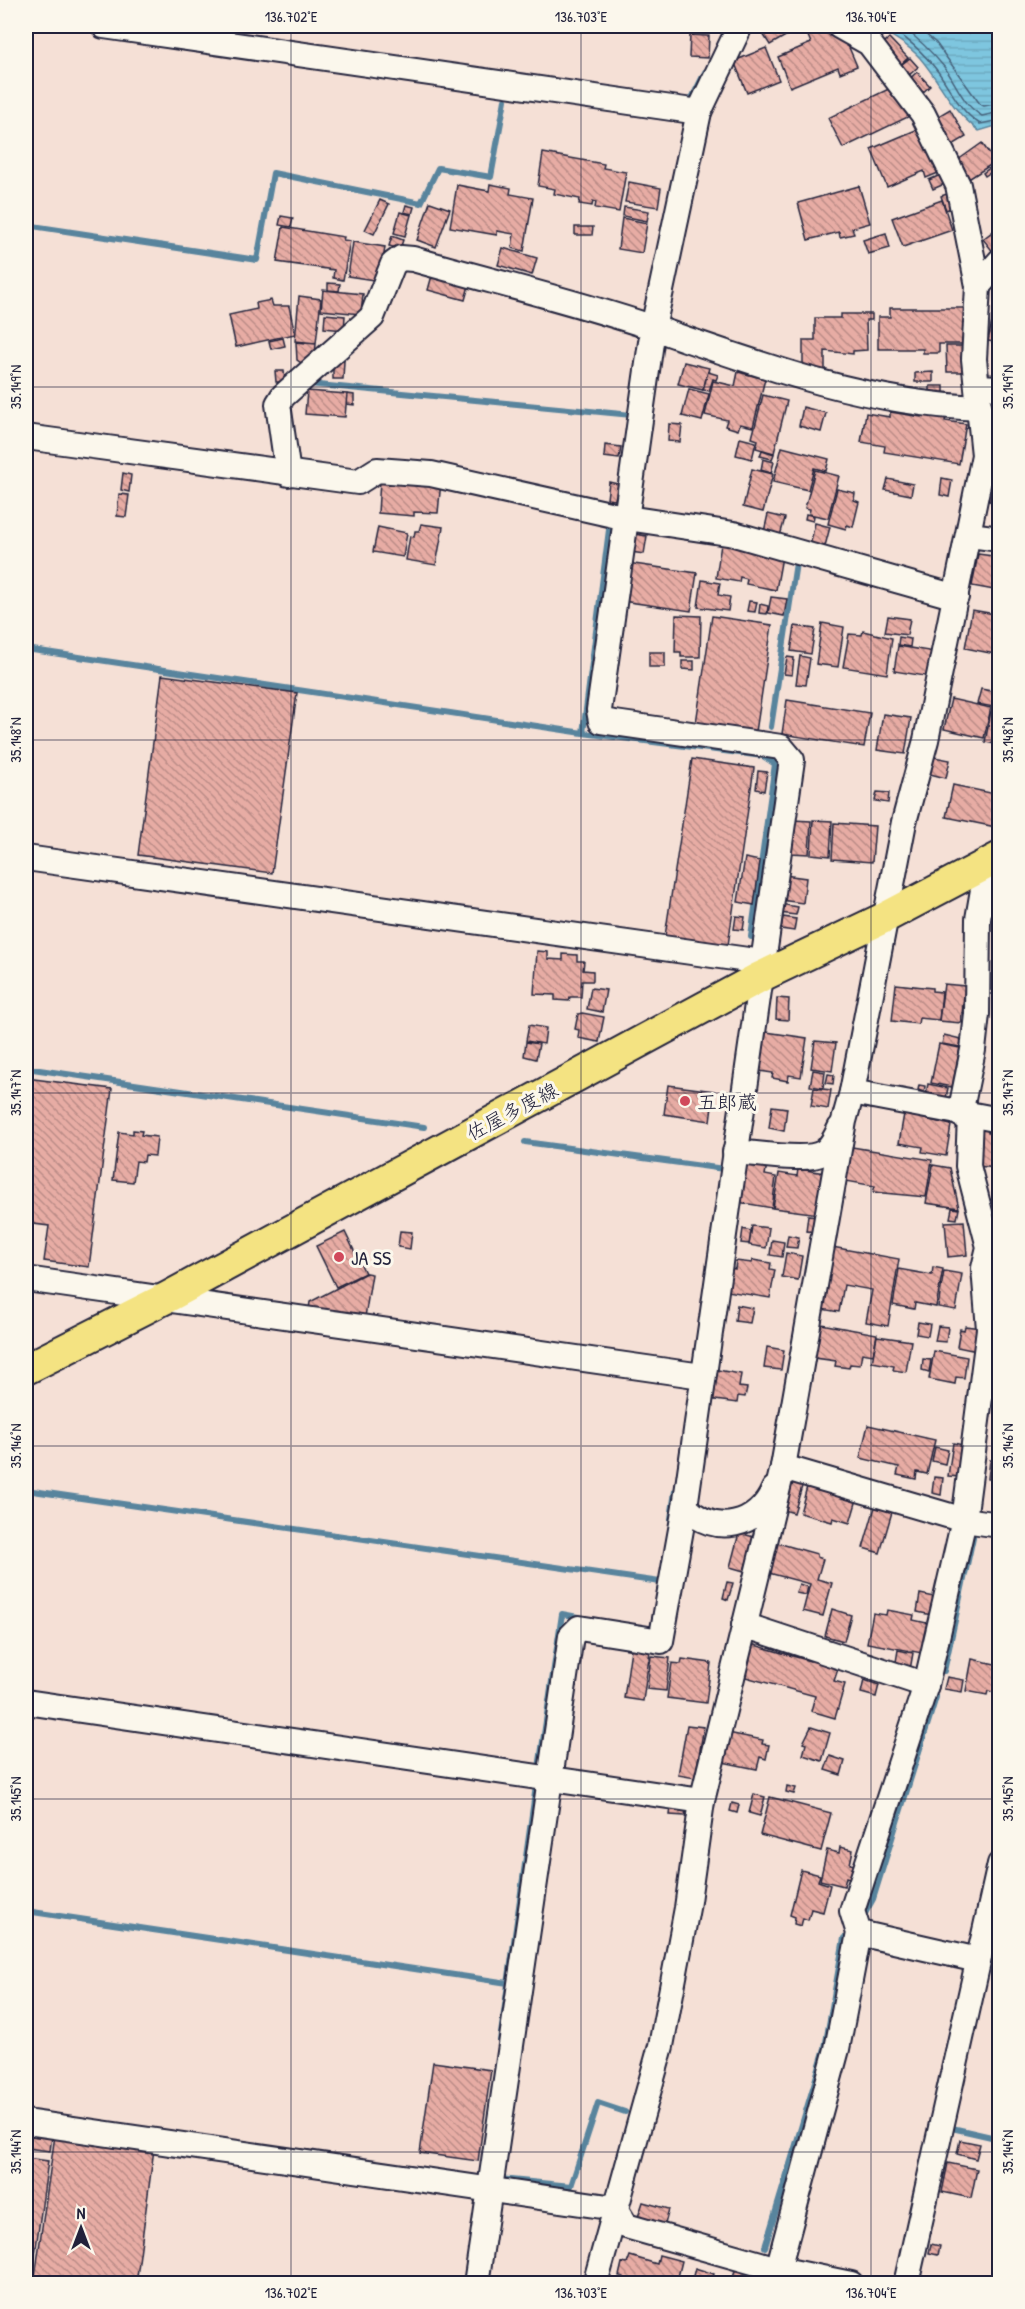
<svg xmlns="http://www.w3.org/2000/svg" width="1025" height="2309" font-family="'Patrick Hand','Klee One',sans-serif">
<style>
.water{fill:url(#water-rules);stroke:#59849d;stroke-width:1.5}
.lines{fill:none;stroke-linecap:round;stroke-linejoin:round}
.shore{stroke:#47647d;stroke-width:1.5}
.stream{stroke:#59849d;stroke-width:6}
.building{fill:url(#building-back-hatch);stroke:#22223b;stroke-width:1.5}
.minor-casing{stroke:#22223b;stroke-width:28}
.major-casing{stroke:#22223b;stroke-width:34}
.minor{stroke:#fbf7ec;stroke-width:24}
.major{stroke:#f4e382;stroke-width:30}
.ticks{fill:none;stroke:#22223b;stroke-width:1.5;stroke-opacity:0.45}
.poi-dot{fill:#d1495b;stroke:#fbf7ec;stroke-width:2}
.labels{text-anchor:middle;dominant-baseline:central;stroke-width:6;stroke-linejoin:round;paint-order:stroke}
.poi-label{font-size:20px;fill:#22223b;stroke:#fbf7ec;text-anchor:start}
.street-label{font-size:20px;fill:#22223b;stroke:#fbf7ec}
.neatline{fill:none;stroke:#22223b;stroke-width:2}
.ticks-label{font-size:15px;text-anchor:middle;fill:#22223b}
</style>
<defs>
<pattern id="water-rules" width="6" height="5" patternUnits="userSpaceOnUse" patternTransform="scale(1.5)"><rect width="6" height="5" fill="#7ec6df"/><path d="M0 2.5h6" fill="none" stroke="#6daac0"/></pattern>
<pattern id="building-back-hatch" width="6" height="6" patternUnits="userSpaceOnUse" patternTransform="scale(1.5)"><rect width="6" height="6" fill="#e7aca4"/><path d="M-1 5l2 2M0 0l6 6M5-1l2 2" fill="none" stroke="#bb8c87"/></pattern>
</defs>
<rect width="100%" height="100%" fill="#f5e0d6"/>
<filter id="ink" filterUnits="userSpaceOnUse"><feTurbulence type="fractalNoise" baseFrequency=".0167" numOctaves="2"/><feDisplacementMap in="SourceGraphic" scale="12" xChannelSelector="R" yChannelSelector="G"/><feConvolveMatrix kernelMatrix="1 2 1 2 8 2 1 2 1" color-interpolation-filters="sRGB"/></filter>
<g filter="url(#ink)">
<path class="water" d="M874,26H999V125L979,131C949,108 943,85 920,58C907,44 890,35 874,26Z"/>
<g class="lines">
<g class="shore">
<path d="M886,26C907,37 924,53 939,73C952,92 960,111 980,124L1000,120"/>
<path d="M901,26C918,38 932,52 945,68C957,85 963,105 982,116L1000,112"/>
<path d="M916,26L936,43L980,104L984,106L1000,103"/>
</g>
<g class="stream">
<path d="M691,100L705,72"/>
<path d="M26,225L257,260L273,173L421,203L438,168L491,177L505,100"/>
<path d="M308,384L632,415"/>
<path d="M610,522L583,733L763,756L775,764L751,937"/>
<path d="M26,649L583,733"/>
<path d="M771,727L796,563"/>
<path d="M26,1068L424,1127"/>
<path d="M525,1142L724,1169"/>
<path d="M997,1273L1000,1294"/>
<path d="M26,1490L660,1582"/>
<path d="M671,1519L675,1491"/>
<path d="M944,1671L973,1537"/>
<path d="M539,1768L562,1614L583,1618"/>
<path d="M26,1911L508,1983"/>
<path d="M863,1917L873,1899L936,1697"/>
<path d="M500,2041L536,1786"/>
<path d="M952,2128L1000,2139"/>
<path d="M500,2179L571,2186L598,2103L625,2112"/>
<path d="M765,2247L825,2048L844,1938"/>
<path d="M757,2284V2280"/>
</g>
</g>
<g class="building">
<path d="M758,26H796L798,29L770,45Z"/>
<path d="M815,26H825L830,36L837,33L844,36L857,66L840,73L838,67L790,87L778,57L811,43L805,29Z"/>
<path d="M690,35L709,36L708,58L689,57Z"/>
<path d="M889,38L908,58L898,67L880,47Z"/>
<path d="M766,48L779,80L747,93L734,61Z"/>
<path d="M910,58L918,67L906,78L897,68Z"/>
<path d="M917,72L930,86L920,95L907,81Z"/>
<path d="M897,85L912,115L843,148L828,118Z"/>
<path d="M950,109L966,137L951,146L935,118Z"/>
<path d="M923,127L943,171L926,178L924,171L887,187L871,149Z"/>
<path d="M982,143L995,162L964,182L958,160Z"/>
<path d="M543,153L604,164L603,168L626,172L619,212L595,208L596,202L593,201L592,206L579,204L580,199L554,194L555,189L538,186Z"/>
<path d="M998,162L1000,166L985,176L983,173Z"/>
<path d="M945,173L949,182L933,189L929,180Z"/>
<path d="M629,182L661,188L658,207L625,202Z"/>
<path d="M490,184L511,188L510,194L533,198L524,251L512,248L514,234L497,231V235L450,227L457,185L489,191Z"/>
<path d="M859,186L870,223L852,228L854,234L840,237L839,232L808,240L798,203Z"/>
<path d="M953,192L957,206L946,210L941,196Z"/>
<path d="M380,200L389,204L374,234L365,230Z"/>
<path d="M942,200L952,230L903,247L892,218Z"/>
<path d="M430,202L450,209L436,247L417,240Z"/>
<path d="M406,205L414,207L412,214L404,212Z"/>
<path d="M624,207L649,211L647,221L623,216Z"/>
<path d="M400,212L411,215L405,236L394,233Z"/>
<path d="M281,216L293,218L291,227L279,225Z"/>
<path d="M622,218L647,223L642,253L618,249Z"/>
<path d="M1000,226V249L994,253L983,239Z"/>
<path d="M283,227L344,237L343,240L350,241L343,280L333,278L334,270L277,262Z"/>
<path d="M575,227H593L592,235H575Z"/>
<path d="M886,233L890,248L868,254L863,240Z"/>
<path d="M392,236L403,240L400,249L389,246Z"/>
<path d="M353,242L385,247L380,281L348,276Z"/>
<path d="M503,248L537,258L532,275L498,265Z"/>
<path d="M433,272L470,282L465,300L428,290Z"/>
<path d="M328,283L340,284L339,291L328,290Z"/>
<path d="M323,290L363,294L361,314L321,310Z"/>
<path d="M299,296L321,299L316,343L295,341Z"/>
<path d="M271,300L273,306H289L295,334L236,347L229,315L257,309L256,303Z"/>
<path d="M890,308H964V344H939V353H923V349H878V317H890Z"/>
<path d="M325,314L345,316L344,330L324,328Z"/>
<path d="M841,314H872V320H866L867,350L853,351V354L825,351V374L803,375V340H815V318H841Z"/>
<path d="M993,317L1000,318V343L988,341Z"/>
<path d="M283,338L285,346L271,349L269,341Z"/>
<path d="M296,342L316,344L315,354L303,364L297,360Z"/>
<path d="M946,346H966L967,372H947Z"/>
<path d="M333,361H344L343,379H333Z"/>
<path d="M684,362L709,368L703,390L678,384Z"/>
<path d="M275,371H284L285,382H276Z"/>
<path d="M708,372L718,375L716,380L713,379L709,391L703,390Z"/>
<path d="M738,372L765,379L753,427L740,424L738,430L725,426L727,420L705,415L713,381L735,386Z"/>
<path d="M933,372V382H915V373Z"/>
<rect x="930" y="386" width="14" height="8"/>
<path d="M689,389L709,394L702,421L682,416Z"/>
<path d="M307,391L347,394L345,417L305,414Z"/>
<path d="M348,394L354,395V405L347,404Z"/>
<path d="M763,395L787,401L774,453L756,448L758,440L752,438Z"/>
<path d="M803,407L826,413L821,432L799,426Z"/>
<path d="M890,412L921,417L922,413L946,417L945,421L966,424L959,464L884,452L885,446L861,442L866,413L890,417Z"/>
<path d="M669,424L682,425L680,442L668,441Z"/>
<path d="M740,438L756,442L752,459L736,455Z"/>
<path d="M605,445L621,447L619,459L604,457Z"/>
<path d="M782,447L829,459L826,471L814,468L808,490L773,482Z"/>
<path d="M762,450L774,454L772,459L760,456Z"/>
<path d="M763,459L774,462L771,473L761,470Z"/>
<path d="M752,469L773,474L763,512L743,507Z"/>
<path d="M815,470L839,476L828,518L809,514L810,509L805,508Z"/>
<path d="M123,473L131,475L129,492L121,490Z"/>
<path d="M942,478L952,480L949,497L940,495Z"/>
<path d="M888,479L913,484L911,495L885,490Z"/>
<path d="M380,480L441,481L438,513L414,512V516L378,513Z"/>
<path d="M609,482L618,484L615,500L607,499Z"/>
<path d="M837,489L855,493L854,500L859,502L853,527L847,525L846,529L828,524Z"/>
<path d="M990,492L1000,494V502L989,501Z"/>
<path d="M119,494L129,495L126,517L117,516Z"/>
<path d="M768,514L785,518L780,536L764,532Z"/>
<path d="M806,514L814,516L813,521L805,519Z"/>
<path d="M815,523L830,527L824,550L810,546Z"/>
<path d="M421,524L443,527L436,565L406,560L410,536L414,537L415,531H419Z"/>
<path d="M378,527L407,533L403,557L373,552Z"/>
<path d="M634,534L647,536L644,554L631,552Z"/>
<path d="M721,544L767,550L782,557L776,590L746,584L747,579L740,577L739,582L716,578Z"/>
<path d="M978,554L1000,557V591L972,586Z"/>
<path d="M627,563L697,573L691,611L622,601Z"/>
<path d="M702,580L720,583L718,595L730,597L728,611L698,607Z"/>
<path d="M771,597L787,599L784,616L768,613Z"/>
<path d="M749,601L757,602L755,612L747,611Z"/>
<path d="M760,604L768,606L767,614L759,613Z"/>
<path d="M972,610L1000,615V655L965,648Z"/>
<path d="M676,615L701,616L700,657H681V652H675Z"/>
<path d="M712,616L772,625L756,732L696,723Z"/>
<path d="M888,616L910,619L907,635L885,632Z"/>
<path d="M822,623L844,627L838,667L816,664Z"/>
<path d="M795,626L815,629L811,654L791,651Z"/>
<path d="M863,631L892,638L887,674L843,667L849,634L862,635Z"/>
<path d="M899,637L911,639L910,647L898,645Z"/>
<path d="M898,646L935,652L931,677L894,671Z"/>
<rect x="649" y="652" width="16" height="15"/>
<path d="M800,656L810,658L806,685L796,684Z"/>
<path d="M787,657L794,658L792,675L784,674Z"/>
<path d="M682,661H694V670L682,669Z"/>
<path d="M162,675L297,693L272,873L138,855Z"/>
<path d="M981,689L997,692L994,707L977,704Z"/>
<path d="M951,699L991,708L984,738L944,729Z"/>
<path d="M787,700L870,713L864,747L782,734Z"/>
<path d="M991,712L1000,714V745L985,742Z"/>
<path d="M883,714L911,718L905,754L877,750Z"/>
<path d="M934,757L950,760L946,778L930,774Z"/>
<path d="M692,759L754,768L728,945L665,936Z"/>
<path d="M758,771L767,772L764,791L756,789Z"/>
<path d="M953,785L1000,795L996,827L946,817Z"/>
<path d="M877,792L889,793L888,803L875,801Z"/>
<path d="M792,820L811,821L809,854L790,853Z"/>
<path d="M813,820L832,821L830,856L811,854Z"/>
<path d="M834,823L875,826L872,862L832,859Z"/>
<path d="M745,858L760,861L754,905L738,902Z"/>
<path d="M784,875L806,878L803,903L780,900Z"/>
<path d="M780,904L798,907L796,915L779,913Z"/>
<path d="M736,916L745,917L743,930L734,929Z"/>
<path d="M783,917L796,919L794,931L781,929Z"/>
<path d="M996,921H1000V943L995,942Z"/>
<path d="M537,951L548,952V959L563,960V954L577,955V961H584L583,970L593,971V981H582L581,997H570L569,1001L555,1000V995L534,994Z"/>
<path d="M896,984L932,988V991L942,992L939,1020L919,1018L918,1024L892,1021Z"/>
<path d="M944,984L965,986L961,1023L939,1021Z"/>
<path d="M591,988L606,990L602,1012L587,1009Z"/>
<path d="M777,998L789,999L788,1020L776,1019Z"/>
<path d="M582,1013L604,1017L599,1042L578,1038L579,1030L575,1029L578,1014Z"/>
<path d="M529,1025L546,1028L544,1044L526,1041Z"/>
<path d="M766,1032L807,1038L801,1077L789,1075L788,1081L772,1078L773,1073L760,1071Z"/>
<path d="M944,1035L961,1039L960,1047L942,1044Z"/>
<path d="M815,1041L836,1043L832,1071L811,1068Z"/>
<path d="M526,1042L539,1044L536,1059L524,1056Z"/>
<path d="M939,1044L960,1048L952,1087L931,1083Z"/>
<path d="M813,1070L825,1072L823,1088L810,1086Z"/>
<path d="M828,1074L834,1075L833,1084L826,1083Z"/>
<path d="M26,1078L112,1089L89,1267L44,1261L49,1226L26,1223Z"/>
<path d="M928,1084L948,1088L946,1098L926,1094Z"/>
<path d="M668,1085L714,1091L710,1121L664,1114Z"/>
<path d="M919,1085L925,1086L924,1092L918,1090Z"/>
<path d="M814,1088L831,1090L828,1109L811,1106Z"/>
<path d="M772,1106L787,1108L784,1131L769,1128Z"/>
<path d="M904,1114L951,1125L946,1156L922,1152L923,1147L899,1143Z"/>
<path d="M981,1128L989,1129L988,1133L1000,1135V1176H997V1168L977,1166Z"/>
<path d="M133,1130L142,1131L141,1135L157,1137L155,1156L145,1155L144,1162L136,1161L133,1182L113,1180L119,1132L133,1134Z"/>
<path d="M852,1147L932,1160L926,1197L873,1192L875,1186L846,1181Z"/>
<path d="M743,1160L767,1164L765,1175L776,1177L772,1208L737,1202Z"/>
<path d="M933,1165L950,1168L959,1208L926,1203Z"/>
<path d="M798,1169L825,1173L819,1214L773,1208L779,1173L797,1176Z"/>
<path d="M987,1199L1000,1201V1219L990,1218Z"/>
<path d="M952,1208L959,1209L957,1219L950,1218Z"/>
<path d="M808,1215L818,1216L815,1232L806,1231Z"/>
<path d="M964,1221L967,1255L948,1257L945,1222Z"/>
<path d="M752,1226L769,1228L766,1248L749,1245Z"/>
<path d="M743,1229L751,1231L749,1244L741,1243Z"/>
<path d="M400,1231L412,1232L410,1249L398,1247Z"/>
<path d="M345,1232L365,1273L336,1287L316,1246Z"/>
<path d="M788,1235L799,1237L797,1248L786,1247Z"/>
<path d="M772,1240L784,1242L782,1257L770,1255Z"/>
<path d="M832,1247L899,1259L888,1326L866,1322L872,1290L844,1285L839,1312L821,1309Z"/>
<path d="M786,1253L802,1256L798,1280L782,1277Z"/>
<path d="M753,1260L771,1263L770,1269L775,1270L770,1298L727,1291L731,1268L735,1269L736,1261L752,1263Z"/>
<path d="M933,1267L943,1269L936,1307L915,1303L914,1309L893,1305L899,1269L932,1275Z"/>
<path d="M944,1271L962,1274L956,1310L938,1307Z"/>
<path d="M366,1273L372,1274L365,1317L309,1309L310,1302Z"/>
<path d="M737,1305L753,1308L750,1323L735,1321Z"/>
<path d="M918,1322L930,1324L928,1336L916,1334Z"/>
<path d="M821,1324L877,1334L873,1355L862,1353L860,1365L850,1364L849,1368L835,1366L836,1361L815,1358Z"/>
<path d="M938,1326L948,1327L946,1342L935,1341Z"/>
<path d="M965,1326L981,1328L977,1351L957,1347L960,1329L964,1330Z"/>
<path d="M877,1336L911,1341L906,1372L893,1370L894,1366L872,1362Z"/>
<path d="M767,1347L784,1350L781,1370L764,1368Z"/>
<path d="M934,1351L967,1357L964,1378L956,1377L955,1384L929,1379Z"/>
<path d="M923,1359L931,1360L929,1372L922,1370Z"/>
<path d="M712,1369L741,1374L739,1387L747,1388L745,1397L738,1396L737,1403L708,1399Z"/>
<path d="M868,1425L935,1440L927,1474L917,1472L916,1479L897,1475L899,1467L860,1458Z"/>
<path d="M953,1443L964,1445L960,1477L948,1476Z"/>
<path d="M935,1447L948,1450L945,1464L932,1461Z"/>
<path d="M990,1460L1000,1461V1481L988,1479Z"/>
<path d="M934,1477L943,1478L941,1495L932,1493Z"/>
<path d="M790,1479L803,1483L794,1513L781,1509Z"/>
<path d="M808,1483L858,1496L850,1523L833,1518L832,1522L800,1513Z"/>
<path d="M875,1507L892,1512L880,1553L863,1548Z"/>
<path d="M739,1533L754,1537L744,1571L730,1567Z"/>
<path d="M774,1542L817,1554V1557L823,1559L817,1579L832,1583L823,1616L803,1611L810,1584L765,1572Z"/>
<path d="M727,1582L733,1583L728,1600L723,1598Z"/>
<path d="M799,1584L808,1587L806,1595L796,1593Z"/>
<path d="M920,1594L935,1597L932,1615L917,1612Z"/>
<path d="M832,1609L851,1615L844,1641L825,1636Z"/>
<path d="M887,1610L914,1615L913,1620L927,1623L922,1653L867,1643L873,1613L886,1615Z"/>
<path d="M751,1644L810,1661L811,1656L826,1661L825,1665L838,1669L834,1681L845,1684L835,1718L811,1711L815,1696L742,1676Z"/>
<path d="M631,1649L650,1651L643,1701L624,1698Z"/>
<path d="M898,1650L913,1653L910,1670L895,1668Z"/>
<path d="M651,1656L670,1658L666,1691L647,1689Z"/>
<path d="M682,1659L711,1663L706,1703L667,1698L672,1663L681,1664Z"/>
<path d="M972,1659L1000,1665V1693L988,1691L987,1695L966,1691Z"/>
<path d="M947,1677L964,1680L962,1692L944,1689Z"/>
<path d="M864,1680L879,1685L876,1697L861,1693Z"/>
<path d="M687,1725L704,1727L695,1778L678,1775Z"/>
<path d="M811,1727L830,1733L822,1761L803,1755L806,1744L803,1743Z"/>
<path d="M728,1733L763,1740L762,1744L769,1745L766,1759L760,1757L757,1769L722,1762Z"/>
<path d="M830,1756L845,1761L841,1775L825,1770Z"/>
<path d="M787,1786L796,1788L794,1794L786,1792Z"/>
<path d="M754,1794L765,1797L760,1816L749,1813Z"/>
<path d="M770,1797L831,1813L821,1851L760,1835Z"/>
<path d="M732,1803L739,1805L737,1813L730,1811Z"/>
<path d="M671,1807L686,1809L685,1816L670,1815Z"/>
<path d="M840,1847L853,1850L850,1864L855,1865L852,1879L846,1877L844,1886L820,1880L827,1850L839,1853Z"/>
<path d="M801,1870L820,1875L818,1881L830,1885L823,1912L811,1909L808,1920L803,1918L801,1926L794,1924L795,1917L790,1915Z"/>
<path d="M433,2062L491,2070L478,2161L420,2153Z"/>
<path d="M40,2134L52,2136L50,2151L26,2148V2135L39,2137Z"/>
<path d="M55,2135L154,2149L136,2284H34Z"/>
<path d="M960,2140L980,2144L976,2159L957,2154Z"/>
<path d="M26,2158L48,2161L31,2284H26Z"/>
<path d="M948,2163L977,2169L971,2198L942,2192Z"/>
<path d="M643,2202L669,2209L665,2224L638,2217Z"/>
<path d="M931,2244L940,2246L938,2255L929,2253Z"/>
<path d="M659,2255L682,2261L677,2281L671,2279L669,2284H622L624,2277L619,2276L622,2263L627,2264L630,2256L657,2264Z"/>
<path d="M695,2268L714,2274L711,2284H691Z"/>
<path d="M736,2268L748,2271L744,2284H731Z"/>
</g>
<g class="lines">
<g class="minor-casing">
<g id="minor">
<path d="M104,26L699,112"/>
<path d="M978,286L1000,261"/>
<path d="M978,387L1000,388"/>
<path d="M26,437L358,482L377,470L431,474L627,518L734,534L956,597"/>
<path d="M288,474L278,404L283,396L372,317L393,264L401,258L413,259C493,282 575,301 654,328C760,365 866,404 980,408"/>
<path d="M970,535L1000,539"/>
<path d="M26,858L762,962"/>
<path d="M852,1092L1000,1120"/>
<path d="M960,1114L973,1050L977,1014L978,919L984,884L978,868"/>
<path d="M735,1152C756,1153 808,1163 824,1152C832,1146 836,1137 840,1128"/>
<path d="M26,1279L702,1376"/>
<path d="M783,1467L964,1520L1000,1525"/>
<path d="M685,1507C715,1537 758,1527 774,1489"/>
<path d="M744,1625L926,1685"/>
<path d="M26,1702L702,1801"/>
<path d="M859,1933L978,1960"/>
<path d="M26,2122L615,2208"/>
<path d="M615,2208L626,2226L778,2269L851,2284"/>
<path d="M778,2269L837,2049L859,1933L852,1911L926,1685L964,1520L989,1329L984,1268L989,1247L968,1166L970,1116"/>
<path d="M476,2284L571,1636L579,1628L661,1641L685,1507L792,760L781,747L601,721L599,710L653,328L699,112L740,26"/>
<path d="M595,2284L661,2046L687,1908L702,1801L783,1467L844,1121L852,1092L904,822L926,740L984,455L974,359L978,286L958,185L923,114L869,43L839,26"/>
<path d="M906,2284L1000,1864"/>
</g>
</g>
<g class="major-casing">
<path id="major" d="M26,1369L166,1298L760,977L886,917L1000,857"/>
</g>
<use href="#minor" class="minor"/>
<use href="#major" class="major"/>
</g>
</g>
<path class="ticks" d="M291,26V2284M581,26V2284M871,26V2284M26,33H1000M26,387H1000M26,740H1000M26,1093H1000M26,1446H1000M26,1799H1000M26,2152H1000"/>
<g class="poi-dot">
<circle cx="685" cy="1101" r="6"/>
<circle cx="339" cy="1257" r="6"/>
</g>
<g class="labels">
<g class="poi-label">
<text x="697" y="1101">五郎蔵</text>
<text x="351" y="1257">JA SS</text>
</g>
<g class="street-label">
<text transform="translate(512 1111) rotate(-28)">佐屋多度線</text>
</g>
</g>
<rect width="1025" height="2309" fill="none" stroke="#fbf7ec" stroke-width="66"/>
<g transform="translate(81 2228)" stroke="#fbf7ec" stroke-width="4.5" paint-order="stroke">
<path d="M0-4.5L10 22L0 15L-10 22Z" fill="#22223b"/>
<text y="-9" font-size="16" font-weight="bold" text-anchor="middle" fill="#22223b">N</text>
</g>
<rect x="33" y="33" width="959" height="2243" class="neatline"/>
<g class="ticks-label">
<text x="291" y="22">136.702°E</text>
<text x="581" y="22">136.703°E</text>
<text x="871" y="22">136.704°E</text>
<text transform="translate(16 387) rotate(-90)" y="5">35.149°N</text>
<text transform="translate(1008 387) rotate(-90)" y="5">35.149°N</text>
<text transform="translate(16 740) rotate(-90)" y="5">35.148°N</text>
<text transform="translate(1008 740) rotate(-90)" y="5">35.148°N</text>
<text transform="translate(16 1093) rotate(-90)" y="5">35.147°N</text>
<text transform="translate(1008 1093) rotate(-90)" y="5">35.147°N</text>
<text transform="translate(16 1446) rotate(-90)" y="5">35.146°N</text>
<text transform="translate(1008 1446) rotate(-90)" y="5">35.146°N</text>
<text transform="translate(16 1799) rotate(-90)" y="5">35.145°N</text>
<text transform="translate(1008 1799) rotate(-90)" y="5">35.145°N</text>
<text transform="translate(16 2152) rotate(-90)" y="5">35.144°N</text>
<text transform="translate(1008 2152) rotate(-90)" y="5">35.144°N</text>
<text x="291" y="2298">136.702°E</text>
<text x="581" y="2298">136.703°E</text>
<text x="871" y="2298">136.704°E</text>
</g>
</svg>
